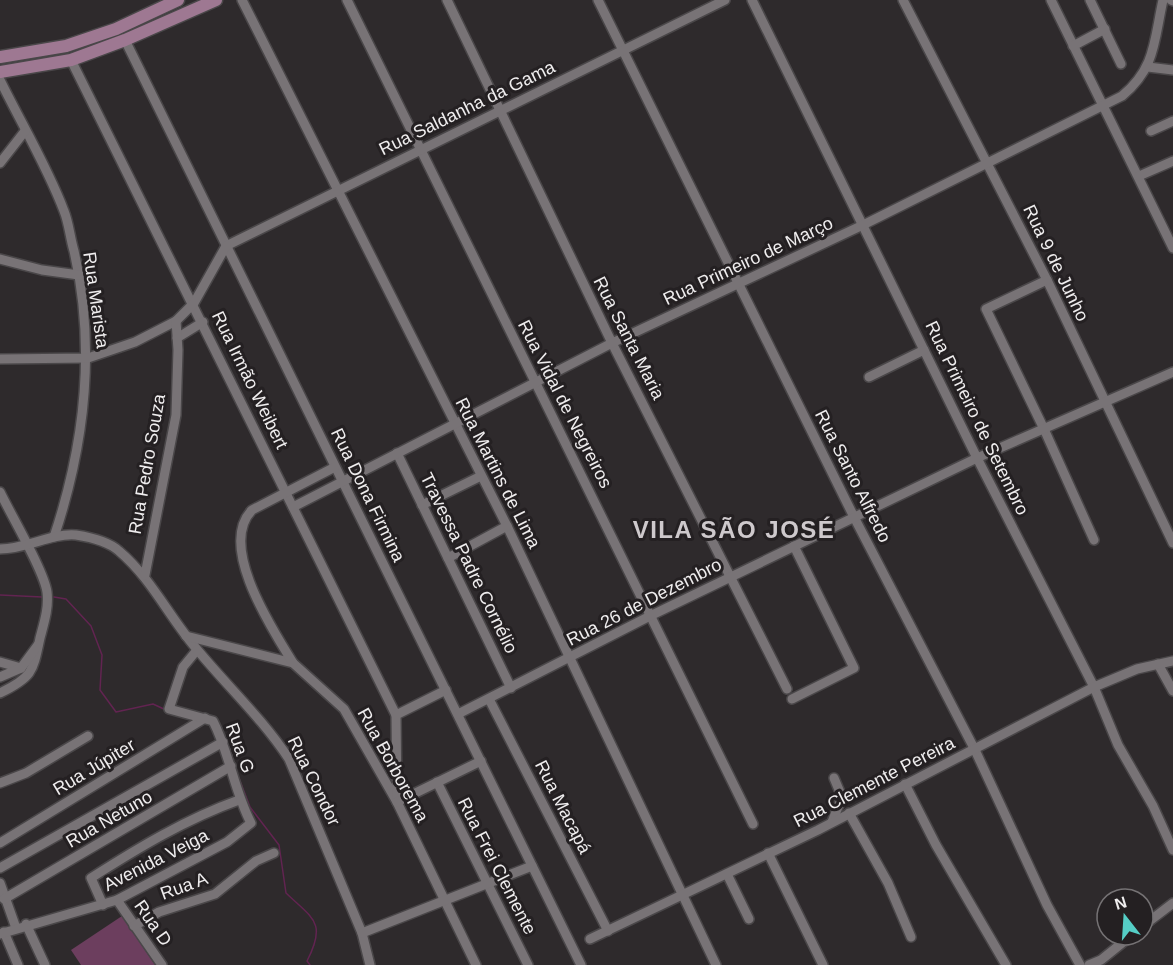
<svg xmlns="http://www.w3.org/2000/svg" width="1173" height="965" font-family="Helvetica,sans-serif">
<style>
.garden{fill:#6c3e5e}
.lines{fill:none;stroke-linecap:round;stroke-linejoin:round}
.stream{stroke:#622451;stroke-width:1.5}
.minor-casing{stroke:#4a4749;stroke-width:12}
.major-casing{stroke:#4a4749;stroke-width:15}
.minor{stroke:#787376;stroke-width:9}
.major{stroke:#9e7892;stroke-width:12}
.labels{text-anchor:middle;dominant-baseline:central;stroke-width:6;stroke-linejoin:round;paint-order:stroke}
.street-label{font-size:18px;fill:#efedee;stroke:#242022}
.district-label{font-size:24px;font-weight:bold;letter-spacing:1.5px;fill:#cec9cc;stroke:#242022}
</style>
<rect width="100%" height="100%" fill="#2e2a2c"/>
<path class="garden" d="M122,916L155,965H81L71,950Z"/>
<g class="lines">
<g class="stream">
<path d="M0,595L42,597"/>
<path d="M54,597L66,599L91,626L102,655L100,690L116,712L153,704L166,710"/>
<path d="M237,773L250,807L279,845L286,893C313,919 327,922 307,961L310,965"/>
</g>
<g class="minor-casing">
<g id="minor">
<path d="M242,0L507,526L716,965"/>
<path d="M347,0L753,824"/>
<path d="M447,0L612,343L787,689"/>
<path d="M598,0L854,517L975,750L1047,905L1080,965"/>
<path d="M752,0L977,458L1094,687L1118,745L1153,806L1173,850"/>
<path d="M903,0L1047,280L1173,543"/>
<path d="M1051,0L1173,248"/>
<path d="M1090,0L1121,64"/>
<path d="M1171,0L1173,1"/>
<path d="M125,40L581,965"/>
<path d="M1073,46L1105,29"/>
<path d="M71,60L396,715"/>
<path d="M1148,67L1173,70"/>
<path d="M0,80C21,123 47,166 64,211C69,223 70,238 74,251C96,347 85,444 54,537"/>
<path d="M1151,131L1173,121"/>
<path d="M0,163L25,131"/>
<path d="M1139,176L1173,161"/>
<path d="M0,259L42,270L79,275"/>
<path d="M1047,280L986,309L1044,429L1094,540"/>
<path d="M177,338L203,322"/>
<path d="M0,359L88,358L135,342L176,321L194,303L226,246L725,0"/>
<path d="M869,377L924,350"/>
<path d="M397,453L511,688"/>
<path d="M0,492C11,515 44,571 47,592C49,608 44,623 40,638C33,671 33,677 0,693"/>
<path d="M422,505L481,476"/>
<path d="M293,507L612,343L863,225L1122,96C1156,68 1154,40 1163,0"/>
<path d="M0,549C28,549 50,533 76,535C89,537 109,542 119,551C151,578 168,615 195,647C226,685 262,718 289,759L362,933L370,965"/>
<path d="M448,558L507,526"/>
<path d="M145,575L176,415L178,350L176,321"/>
<path d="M186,636L293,663L344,709L397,802L476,965"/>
<path d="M0,662L21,668"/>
<path d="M293,663C273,630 217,546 252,510L335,467"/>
<path d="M1158,664L1173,691"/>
<path d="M0,677L21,668L38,645"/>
<path d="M489,699L608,931"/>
<path d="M792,699L854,668L794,546"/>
<path d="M458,714L652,615L977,458L1173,372"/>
<path d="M437,782L528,965"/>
<path d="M0,783L26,773L88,736"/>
<path d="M905,784L936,845L1006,965"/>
<path d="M397,800L396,715L446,690"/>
<path d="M397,802L481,761"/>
<path d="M849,813L888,883L911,937"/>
<path d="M832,822L842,797L834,778"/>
<path d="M0,843L205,718"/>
<path d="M768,853L823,965"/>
<path d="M0,868L223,742"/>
<path d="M727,874L749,919"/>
<path d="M0,883L16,928"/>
<path d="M4,899L231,766"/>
<path d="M117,900L162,965"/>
<path d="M103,905L91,878C138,848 186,819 239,800"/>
<path d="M26,924L45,965"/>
<path d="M134,926L159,912L215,894L256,861L274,853"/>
<path d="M1143,926L1173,903"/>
<path d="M4,932L18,965"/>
<path d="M362,933L532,866"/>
<path d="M0,934L117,900L227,842L251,823C234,791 230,754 213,721L169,709L183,667L197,650"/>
<path d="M590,939L818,830L1094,687L1137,669L1173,661"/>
<path d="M1089,965L1101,960L1132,935"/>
</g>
</g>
<g class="major-casing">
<g id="major">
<path d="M0,57L66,46L116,29L178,0"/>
<path d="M0,72L71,60L125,40L216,0"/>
</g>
</g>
<use href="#minor" class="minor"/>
<use href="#major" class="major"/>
</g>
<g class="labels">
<g class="street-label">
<text transform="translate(467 108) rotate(-26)">Rua Saldanha da Gama</text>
<text transform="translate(748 261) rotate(-25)">Rua Primeiro de Março</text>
<text transform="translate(1056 263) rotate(64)">Rua 9 de Junho</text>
<text transform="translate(96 300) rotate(82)">Rua Marista</text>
<text transform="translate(629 338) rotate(63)">Rua Santa Maria</text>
<text transform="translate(250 380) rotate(64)">Rua Irmão Weibert</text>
<text transform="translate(565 404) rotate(63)">Rua Vidal de Negreiros</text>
<text transform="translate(977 418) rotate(64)">Rua Primeiro de Setembro</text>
<text transform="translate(147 464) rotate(-80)">Rua Pedro Souza</text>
<text transform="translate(498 473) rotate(63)">Rua Martins de Lima</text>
<text transform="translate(853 476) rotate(63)">Rua Santo Alfredo</text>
<text transform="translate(368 495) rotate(64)">Rua Dona Firmina</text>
<text transform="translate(469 563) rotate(64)">Travessa Padre Cornélio</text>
<text transform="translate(644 602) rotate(-27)">Rua 26 de Dezembro</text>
<text transform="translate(240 748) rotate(70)">Rua G</text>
<text transform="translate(393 765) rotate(61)">Rua Borborema</text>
<text transform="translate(94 767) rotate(-31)">Rua Júpiter</text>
<text transform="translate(314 781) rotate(64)">Rua Condor</text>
<text transform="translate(874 782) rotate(-27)">Rua Clemente Pereira</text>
<text transform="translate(563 807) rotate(63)">Rua Macapá</text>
<text transform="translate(109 819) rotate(-30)">Rua Netuno</text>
<text transform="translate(156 860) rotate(-27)">Avenida Veiga</text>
<text transform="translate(497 866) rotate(63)">Rua Frei Clemente</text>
<text transform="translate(184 886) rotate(-20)">Rua A</text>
<text transform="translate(153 923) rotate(55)">Rua D</text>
</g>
<g class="district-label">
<text x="734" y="529">VILA SÃO JOSÉ</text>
</g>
</g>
<g transform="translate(1125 917) rotate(343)"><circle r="28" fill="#242022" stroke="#757274" stroke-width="1.5"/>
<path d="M0-4.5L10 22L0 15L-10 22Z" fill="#55cec6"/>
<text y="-9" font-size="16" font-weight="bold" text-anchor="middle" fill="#efedee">N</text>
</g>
</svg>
